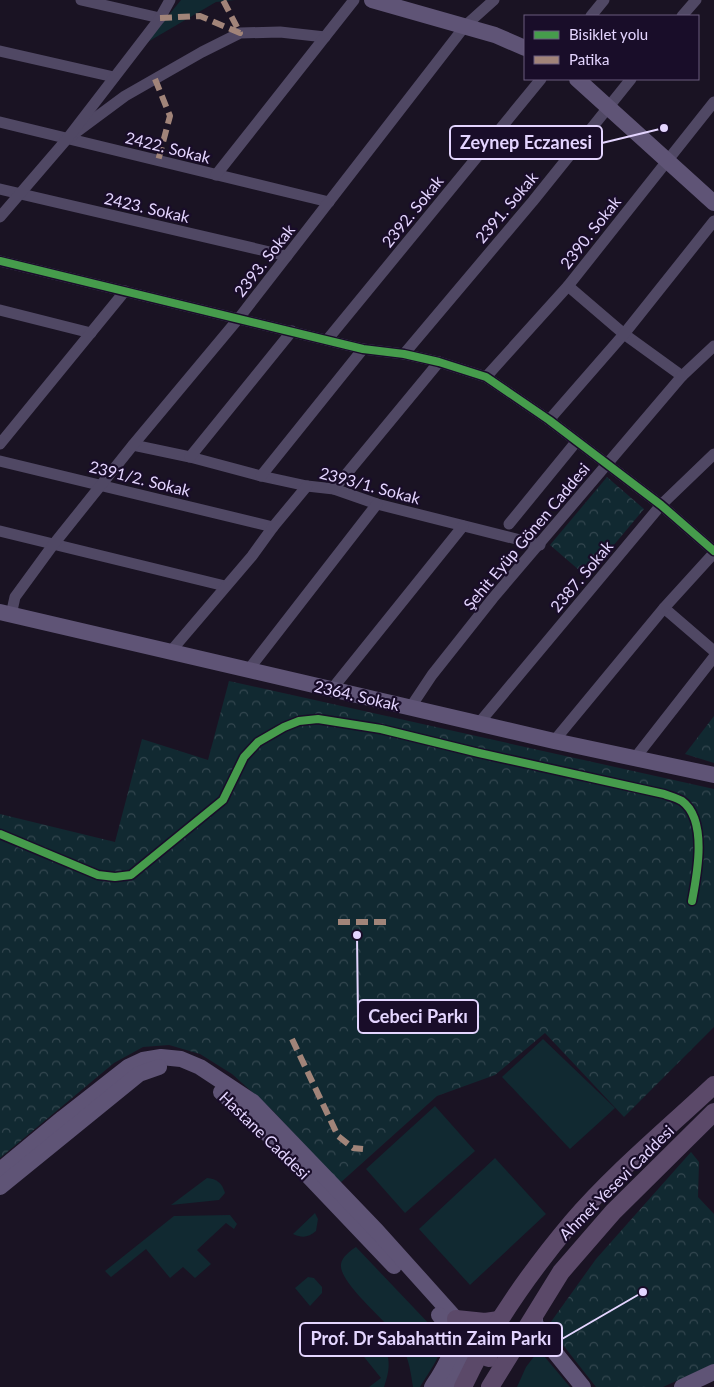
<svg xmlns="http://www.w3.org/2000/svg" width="714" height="1387" font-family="Lato,sans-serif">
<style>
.green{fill:#112931}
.park{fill:url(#park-crowns)}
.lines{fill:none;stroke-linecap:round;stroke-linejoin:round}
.street{stroke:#504864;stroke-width:11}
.secondary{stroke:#5f5476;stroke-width:16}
.primary{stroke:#5b4969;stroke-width:18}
.quiet{stroke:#a18479;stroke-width:6;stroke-dasharray:12 6;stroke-linecap:butt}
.cycleway-casing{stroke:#190d29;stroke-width:11}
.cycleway{stroke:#469c4c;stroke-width:8}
.labels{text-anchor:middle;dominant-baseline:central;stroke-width:4.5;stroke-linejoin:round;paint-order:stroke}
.street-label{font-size:16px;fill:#e4d5ff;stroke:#190d29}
.leader{fill:none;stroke:#e4d5ff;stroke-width:2}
.callout-dot{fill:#e4d5ff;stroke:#190d29;stroke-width:2}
.callout{fill:#190d29;stroke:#e4d5ff;stroke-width:2}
.callout-label{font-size:18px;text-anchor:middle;font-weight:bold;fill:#e4d5ff}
</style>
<defs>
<pattern id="park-crowns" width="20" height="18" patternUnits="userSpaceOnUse" patternTransform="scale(1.25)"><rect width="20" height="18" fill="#112931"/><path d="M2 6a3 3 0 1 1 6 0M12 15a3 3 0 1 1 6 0" fill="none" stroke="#344750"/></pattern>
</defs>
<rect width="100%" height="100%" fill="#1a1323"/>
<g class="green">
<path d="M181,0H235L216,2L146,43Z"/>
<path d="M543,1039L615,1108L570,1149L502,1077Z"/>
<path d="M435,1106L475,1151L405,1213L366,1169Z"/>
<path d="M495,1158L546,1214L470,1285L419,1229Z"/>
<path d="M207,1178C217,1179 222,1183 225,1193L219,1200L171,1205Z"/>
<path d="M315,1213L318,1219L316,1231C308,1238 302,1238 293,1234Z"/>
<path d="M230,1215L237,1224L234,1229L226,1223L197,1250L211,1264L195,1278L183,1267L170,1278L146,1249L111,1277L105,1271L174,1216Z"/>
<path d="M356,1247L434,1329C437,1333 442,1338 442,1343C442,1355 426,1377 420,1387H413C410,1367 408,1354 396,1336C386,1320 338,1282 341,1264C342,1257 350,1251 356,1247Z"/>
<path d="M308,1277L314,1278L322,1287V1293L310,1306L295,1288Z"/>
<path d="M363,1323C384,1346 396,1354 384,1387H369L381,1378L348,1337Z"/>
<path d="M539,1350L570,1387H517L526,1367Z"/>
</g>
<g class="park">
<path d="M607,477L644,509L587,577L550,545Z"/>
<path d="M229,681L714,789V1027L624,1117L545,1033L495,1075L437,1096L340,1183L272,1110L232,1074L200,1054L169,1045L143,1047L114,1063L0,1158V814L115,842L142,739L208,760Z"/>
<path d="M714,716V763L685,754Z"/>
<path d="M691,1152L699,1162L698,1197L714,1214V1364L663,1387H596L548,1326L596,1259Z"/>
</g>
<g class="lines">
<g class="street">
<path d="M81,0L160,18"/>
<path d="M591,16L604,0"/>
<path d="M682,16L696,0"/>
<path d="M0,51L114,77"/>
<path d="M0,122L329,202"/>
<path d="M67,139L125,96L202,52L240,33L280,32L325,37"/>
<path d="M216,175L354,0"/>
<path d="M0,189L287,256"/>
<path d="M0,217L67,139L160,18L170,0"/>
<path d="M0,261L363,349L404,354L439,362L486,377L549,420L661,505L714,551"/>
<path d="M568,286L624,334L682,376"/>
<path d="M0,310L91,333"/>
<path d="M327,340L541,79"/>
<path d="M404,354L533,201L631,79"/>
<path d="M486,377L568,286L714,102"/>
<path d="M549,420L624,334L714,221"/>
<path d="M0,444L125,291"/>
<path d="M133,445L190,457L261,476L307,486L334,489L377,504L540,545"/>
<path d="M190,457L292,331"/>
<path d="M0,461L273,527"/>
<path d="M261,476L363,349"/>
<path d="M334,489L439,362"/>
<path d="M509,524L576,442"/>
<path d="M0,531L225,586"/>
<path d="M664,608L714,651"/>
<path d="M11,615L15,597L53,545L133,445L239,318L465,26L494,0"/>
<path d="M171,651L252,556L273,527L307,486"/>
<path d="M249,669L377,504"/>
<path d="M332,689L463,526"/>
<path d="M410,708L432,675L493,598L682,376L714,346"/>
<path d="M479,723L661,505L714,454"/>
<path d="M554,741L664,608L714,553"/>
<path d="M635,758L714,657"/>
</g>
<g class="secondary">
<path d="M372,0L495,35L525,48"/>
<path d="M577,79L714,203"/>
<path d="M0,612L554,741L714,775"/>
<path d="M221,1092L274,1140L394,1266"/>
<path d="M0,1170L63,1118L128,1067L143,1060L161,1057L181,1059L200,1067L253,1102L377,1231L456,1319C471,1350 464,1359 448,1387"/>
<path d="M0,1187L139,1074L159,1067"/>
<path d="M535,1314V1322L540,1334L583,1387"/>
<path d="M432,1387C448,1362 464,1341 439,1315"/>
<path d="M682,1387L714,1372"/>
</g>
<g class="primary">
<path d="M456,1319L485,1322L499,1320"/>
<path d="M462,1330L483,1349L489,1358"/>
<path d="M463,1387C491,1327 529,1273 572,1222C614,1173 666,1130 714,1085"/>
<path d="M490,1387L561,1272L613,1212L714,1112"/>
</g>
<g class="quiet">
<path d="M160,18L200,16L240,33L223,0"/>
<path d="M155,79L170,116L158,161"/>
<path d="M338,922H389"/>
<path d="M292,1039L338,1136L353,1148L363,1149"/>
</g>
<g class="cycleway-casing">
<g id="cycleway">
<path d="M0,261L363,349L404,354L439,362L486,377L549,420L661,505L714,551"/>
<path d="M0,834L98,875L115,877L131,875L223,800L244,757L258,742L284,727L299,721L318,719L381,729L479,753L664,794C669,796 677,798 682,801C708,820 697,875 692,901"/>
</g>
</g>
<use href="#cycleway" class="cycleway"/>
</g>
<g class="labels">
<g class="street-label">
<text transform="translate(168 147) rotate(14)">2422. Sokak</text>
<text transform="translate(147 207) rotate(13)">2423. Sokak</text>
<text transform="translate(506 207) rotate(-50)">2391. Sokak</text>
<text transform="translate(412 211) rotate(-51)">2392. Sokak</text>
<text transform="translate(590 232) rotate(-52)">2390. Sokak</text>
<text transform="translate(264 260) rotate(-52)">2393. Sokak</text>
<text transform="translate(140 478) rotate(14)">2391/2. Sokak</text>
<text transform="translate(370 485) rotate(15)">2393/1. Sokak</text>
<text transform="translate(526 536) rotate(-50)">Şehit Eyüp Gönen Caddesi</text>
<text transform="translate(581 576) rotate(-50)">2387. Sokak</text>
<text transform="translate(357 695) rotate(13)">2364. Sokak</text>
<text transform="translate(265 1135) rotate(44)">Hastane Caddesi</text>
<text transform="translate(616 1182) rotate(-45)">Ahmet Yesevi Caddesi</text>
</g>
</g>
<path class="leader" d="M664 128L602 143M357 935L358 1017M643 1292L562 1339"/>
<g class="callout-dot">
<circle cx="664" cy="128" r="5"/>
<circle cx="357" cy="935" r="5"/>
<circle cx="643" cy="1292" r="5"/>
</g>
<g class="callout">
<rect x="450" y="126" width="152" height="33" rx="5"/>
<rect x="358" y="1000" width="120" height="33" rx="5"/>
<rect x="300" y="1323" width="262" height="33" rx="5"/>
</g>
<g class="callout-label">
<text x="526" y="149">Zeynep Eczanesi</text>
<text x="418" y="1023">Cebeci Parkı</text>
<text x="431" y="1345">Prof. Dr Sabahattin Zaim Parkı</text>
</g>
<rect x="524" y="15" width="175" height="65" fill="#190d29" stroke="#6a5d7f"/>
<rect x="534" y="31" width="25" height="8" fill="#469c4c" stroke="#6a5d7f"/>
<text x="569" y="40" font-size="15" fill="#e4d5ff">Bisiklet yolu</text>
<rect x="534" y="56" width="25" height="8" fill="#a18479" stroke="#6a5d7f"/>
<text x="569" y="65" font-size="15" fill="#e4d5ff">Patika</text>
</svg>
